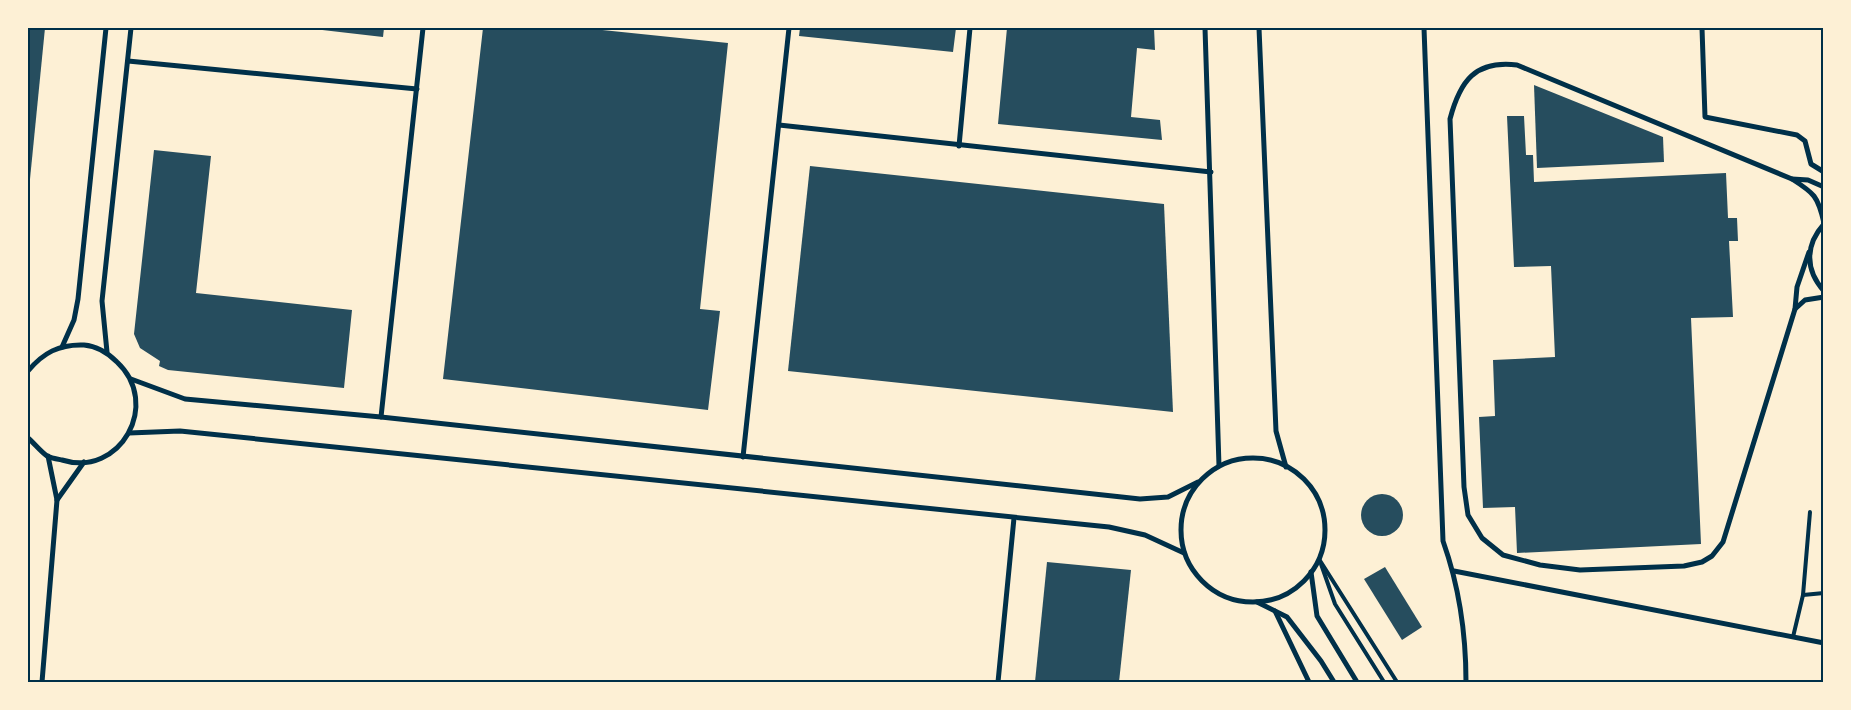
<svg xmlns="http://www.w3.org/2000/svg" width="1851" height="710" font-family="'Sofia Sans Condensed',sans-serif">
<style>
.building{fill:#264d5e}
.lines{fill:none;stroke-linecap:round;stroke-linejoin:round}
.service{stroke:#003049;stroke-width:4}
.minor{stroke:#003049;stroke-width:5}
.neatline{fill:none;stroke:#003049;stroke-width:2}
</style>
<rect width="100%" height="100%" fill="#fdf0d5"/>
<g class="building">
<path d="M28,28H45L29,189H28Z"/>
<path d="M305,28H384L383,37Z"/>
<path d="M483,28H583L728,43L700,309L720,311L708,410L443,379Z"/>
<path d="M800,28H956L953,52L799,36Z"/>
<path d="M1007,28H1154L1155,50L1137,48L1131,117L1160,120L1162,140L998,124Z"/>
<path d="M1534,85L1663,137L1664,162L1537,168Z"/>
<path d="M1507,116H1524L1526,155H1533L1534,182L1726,173L1728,218H1737L1738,241H1729L1733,317L1691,318L1701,544L1517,553L1515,507L1483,508L1479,417L1495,416L1493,360L1555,357L1551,266L1514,267Z"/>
<path d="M154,150L211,156L196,293L352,310L344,388L168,370L159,366L160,361L140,348L134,334Z"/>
<path d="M810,166L1164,204L1173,412L788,371Z"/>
<circle cx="1382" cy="515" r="21"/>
<path d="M1047,562L1131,570L1119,682H1035Z"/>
<path d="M1385,567L1422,627L1402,640L1364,579Z"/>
</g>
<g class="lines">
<g class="service">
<path d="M1319,559L1397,682"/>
<path d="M1321,564L1335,604L1384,682"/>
<path d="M1803,595L1824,593"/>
<path d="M1793,637L1803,595L1810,512"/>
</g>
<g class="minor">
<path d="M1205,28L1219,466"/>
<path d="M1259,28L1276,431L1286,467"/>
<path d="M1424,28L1443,541C1459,586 1466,634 1466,682"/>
<path d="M1702,28L1705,117L1797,135L1805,141L1811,164L1824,172"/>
<path d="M128,61L417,89"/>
<path d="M779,125L1211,172"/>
<path d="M959,146L970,28"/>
<path d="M1792,179L1808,180L1824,187"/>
<path d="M1824,224C1805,245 1805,270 1824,291"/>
<path d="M1809,252L1797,287L1795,309L1723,542L1712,556L1702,562L1684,566L1580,570L1540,565L1503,555L1482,538L1468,515L1464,487L1450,119C1460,81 1475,60 1517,65L1792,179C1814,193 1818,196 1824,223"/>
<path d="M1795,309L1805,300L1824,297"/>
<path d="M62,347L74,320L78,299L106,28"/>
<path d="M107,352L102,301L131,28"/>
<path d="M28,371C43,353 59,344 84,345C97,346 108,353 117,362C162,404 120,478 62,460C57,459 51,458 47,456C40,451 34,443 28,438"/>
<path d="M131,379L185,399L381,417L1140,499L1168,497L1198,482"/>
<path d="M381,417L423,28"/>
<path d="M129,433L180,431L1109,527L1145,535L1184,553"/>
<path d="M743,457L789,28"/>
<circle cx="1253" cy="530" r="72"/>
<path d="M57,500L84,462"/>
<path d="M1454,571L1824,643"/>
<path d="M1311,572L1317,616L1357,682"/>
<path d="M1257,602L1287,617L1321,661L1334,682"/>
<path d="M1275,611L1309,682"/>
<path d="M42,682L57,500L48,456"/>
<path d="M998,682L1014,518"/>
</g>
</g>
<rect width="1851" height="710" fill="none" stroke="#fdf0d5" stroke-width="58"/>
<rect x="29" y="29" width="1793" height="652" class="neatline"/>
</svg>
